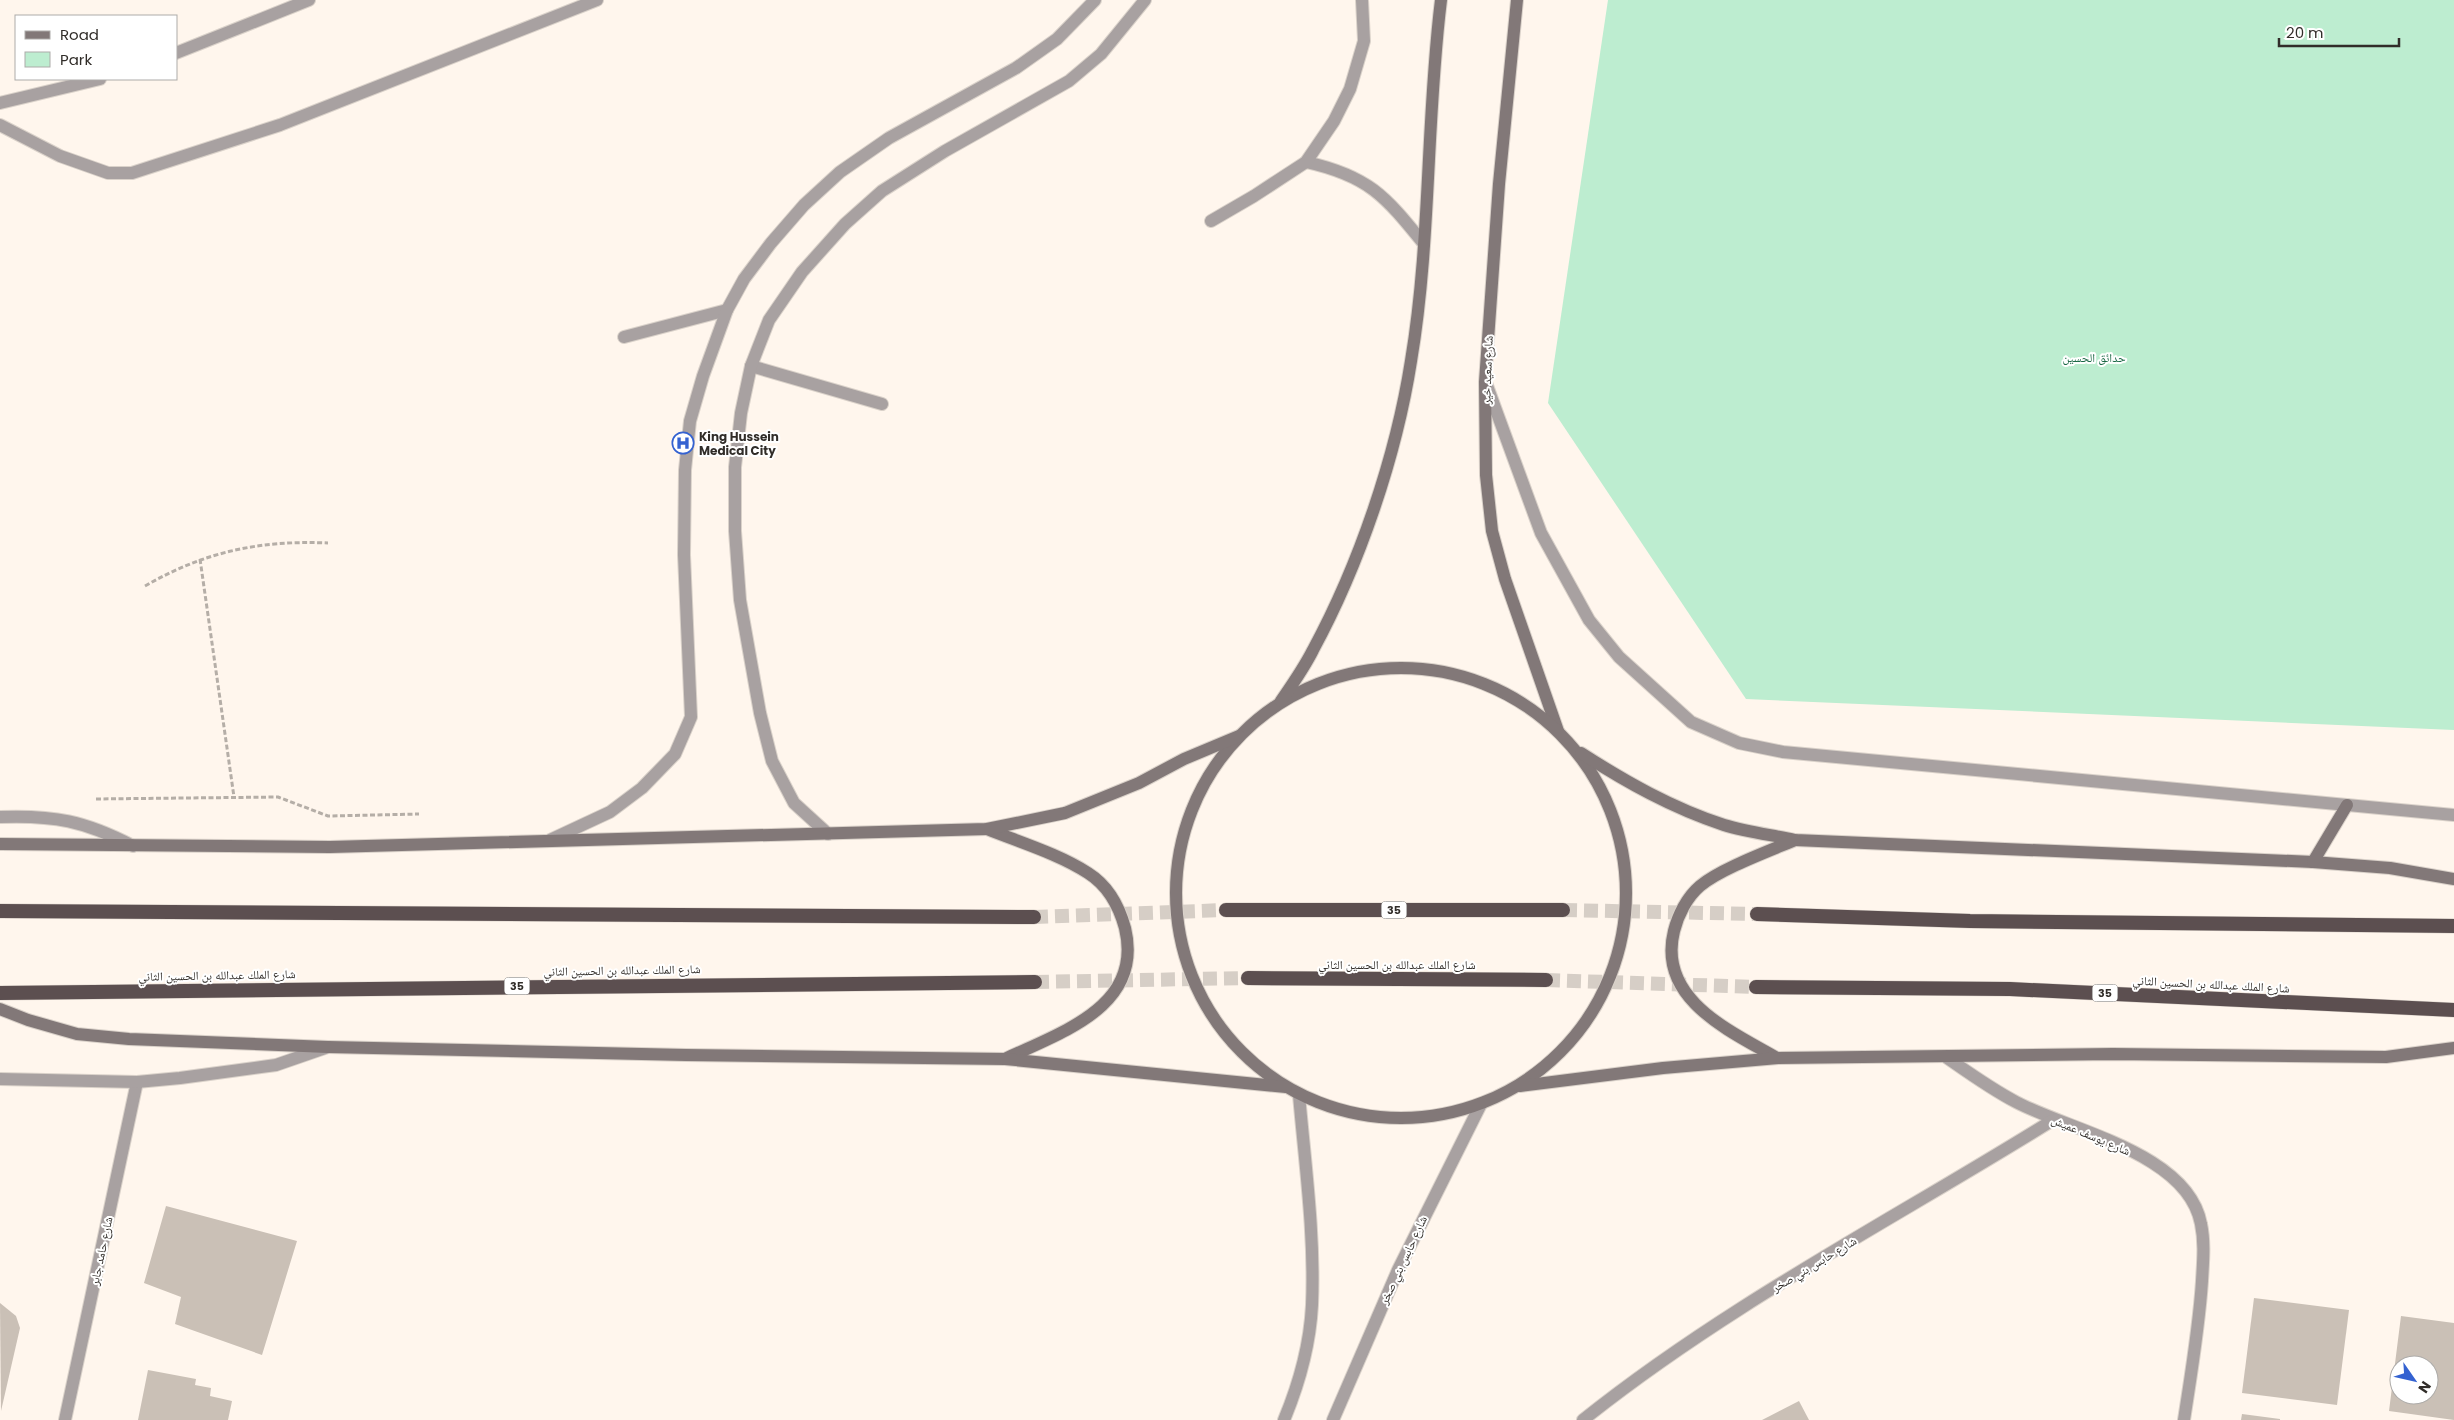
<svg xmlns="http://www.w3.org/2000/svg" width="2454" height="1420" font-family="Poppins,'Noto Naskh Arabic',sans-serif">
<style>
.green{fill:#bdedd0}
.building{fill:#cac0b6;fill-rule:evenodd}
.lines{fill:none;stroke-linecap:round;stroke-linejoin:round}
.trunk-tunnel{stroke:#d6cec6;stroke-width:14;stroke-dasharray:14 7;stroke-linecap:butt}
.service-casing{stroke:#dad2ca;stroke-width:14}
.minor-casing{stroke:#dad2ca;stroke-width:14}
.tertiary-casing{stroke:#dad2ca;stroke-width:14}
.secondary-casing{stroke:#dad2ca;stroke-width:14}
.trunk-casing{stroke:#dad2ca;stroke-width:15}
.path{stroke:#b5aea7;stroke-width:3;stroke-dasharray:5 2.5;stroke-linecap:butt}
.service{stroke:#a8a1a1;stroke-width:12}
.minor{stroke:#a8a1a1;stroke-width:12}
.tertiary{stroke:#a8a1a1;stroke-width:12}
.secondary{stroke:#827878;stroke-width:12}
.trunk{stroke:#5c4f50;stroke-width:14}
.labels{text-anchor:middle;dominant-baseline:central;stroke-width:4;stroke-linejoin:round;paint-order:stroke}
.shield{fill:#fff;stroke:#6f6c69;stroke-width:1}
.shield-label{font-size:11px;font-weight:bold;fill:#312d29}
.park-label{font-size:12px;fill:#186743;stroke:#fff}
.street-label{font-size:12px;fill:#312d29;stroke:#fff}
.poi-label{font-size:12px;font-weight:bold;fill:#312d29;stroke:#fff;text-anchor:start}
</style>
<rect width="100%" height="100%" fill="#fff6ed"/>
<path class="green" d="M1608,0H2454V730L1746,699L1548,403Z"/>
<g class="building">
<path d="M166,1206L297,1241L262,1355L175,1324L181,1297L144,1283Z"/>
<path d="M2254,1298L2349,1310L2337,1405L2242,1393Z"/>
<path d="M0,1303L16,1316L20,1328L1,1411Z"/>
<path d="M2401,1316L2454,1323V1420L2389,1411ZM2399,1365H2429V1395H2399Z"/>
<path d="M148,1370L196,1379L195,1385L211,1388L210,1396L232,1401L228,1420H138Z"/>
<path d="M1799,1401L1809,1420H1762Z"/>
<path d="M2242,1414L2280,1419V1420H2241Z"/>
</g>
<g class="lines">
<g class="trunk-tunnel">
<path d="M1563,910L1757,914"/>
<path d="M1034,917L1226,910"/>
<path d="M1546,980L1756,987"/>
<path d="M1035,982L1248,978"/>
</g>
<g class="service-casing">
<g id="service">
<path d="M0,125L60,156L108,173H132L280,125L597,0"/>
<path d="M1306,162C1369,176 1385,196 1424,244"/>
<path d="M1211,221L1254,196L1306,162L1334,121L1350,89L1364,41L1362,0"/>
<path d="M624,337L727,310"/>
<path d="M751,366L882,404"/>
<path d="M1486,383L1541,533L1589,620L1619,657L1691,722L1739,743L1783,752L2454,815"/>
</g>
</g>
<g class="minor-casing">
<g id="minor">
<path d="M176,53L309,0"/>
<path d="M0,103L100,79"/>
<path d="M828,834L794,803L772,761L760,713L740,600L735,531V467L741,413L751,366L769,320L802,272L845,224L882,191L945,151L1069,81L1101,54L1145,0"/>
<path d="M550,840L610,812L642,788L675,754L691,717L684,555L685,470L690,421L703,376L727,310L744,279L771,243L804,205L840,172L889,138L1016,68L1057,39L1095,0"/>
<path d="M1946,1057C1969,1073 1991,1089 2016,1102C2071,1131 2188,1153 2201,1224C2205,1243 2203,1262 2202,1281C2199,1328 2191,1374 2184,1420"/>
<path d="M65,1420L137,1082"/>
<path d="M1284,1420C1299,1384 1310,1344 1312,1305C1315,1235 1305,1164 1299,1095"/>
<path d="M1333,1420L1398,1270L1481,1104"/>
<path d="M1583,1420C1728,1304 1896,1218 2053,1120"/>
</g>
</g>
<g class="tertiary-casing">
<g id="tertiary">
<path d="M0,817C54,815 85,821 133,846"/>
<path d="M0,1079L137,1082L180,1078L276,1065L328,1047"/>
</g>
</g>
<g class="secondary-casing">
<g id="secondary">
<path d="M1517,0L1499,184L1485,382L1486,475L1492,531L1505,579L1558,731"/>
<circle cx="1401" cy="893" r="225"/>
<path d="M1281,701C1292,685 1304,668 1313,650C1359,565 1396,457 1411,361C1431,242 1426,120 1441,0"/>
<path d="M1581,753C1626,782 1672,808 1724,825C1747,832 1772,835 1795,840L2313,862L2390,868L2454,879"/>
<path d="M987,829C1019,842 1059,854 1088,873C1107,885 1119,906 1125,928C1144,1007 1061,1032 1005,1059"/>
<path d="M0,844L330,847L987,829L1065,813L1139,783L1184,759L1239,736"/>
<path d="M2313,862L2347,805"/>
<path d="M0,1009L28,1020L77,1034L129,1039L328,1047L686,1055L1005,1059L1286,1087"/>
<path d="M1777,1058C1730,1031 1657,999 1674,931C1678,915 1687,897 1700,886C1720,869 1769,851 1795,840"/>
<path d="M1520,1086L1663,1068L1778,1058L2113,1054L2386,1057L2454,1048"/>
</g>
</g>
<g class="trunk-casing">
<g id="trunk">
<path d="M1226,910H1563"/>
<path d="M0,911L1034,917"/>
<path d="M1757,914L1970,921L2454,926"/>
<path d="M1248,978L1546,980"/>
<path d="M1756,987L2010,989L2454,1010"/>
<path d="M0,993L1035,982"/>
</g>
</g>
<g class="path">
<path d="M200,559L234,797"/>
<path d="M145,586C204,552 259,540 328,543"/>
<path d="M96,799L278,797L328,816L419,814"/>
</g>
<use href="#service" class="service"/>
<use href="#minor" class="minor"/>
<use href="#tertiary" class="tertiary"/>
<use href="#secondary" class="secondary"/>
<use href="#trunk" class="trunk"/>
</g>
<defs>
<g id="hospital-ring" transform="scale(1.125)"><circle r="9.5" fill="#fff" stroke="#3462d1" stroke-width="1.5"/><path d="M-5-5h3v3.5h4V-5h3V5h-3V1.5h-4V5h-3Z" fill="#3462d1"/></g>
</defs>
<g fill-rule="evenodd">
<use href="#hospital-ring" x="683" y="443"/>
</g>
<g class="labels">
<g class="shield">
<rect x="1381.5" y="901.5" width="25" height="17" rx="4"/>
<rect x="504.5" y="977.5" width="25" height="17" rx="4"/>
<rect x="2092.5" y="984.5" width="25" height="17" rx="4"/>
</g>
<g class="shield-label">
<text x="1394" y="910">35</text>
<text x="517" y="986">35</text>
<text x="2105" y="993">35</text>
</g>
<g class="park-label">
<text x="2094" y="357">حدائق الحسين</text>
</g>
<g class="street-label">
<text transform="translate(1487 370) rotate(-88)">شارع سعيد خير</text>
<text x="1397" y="964">شارع الملك عبدالله بن الحسين الثاني</text>
<text transform="translate(622 970) rotate(-1)">شارع الملك عبدالله بن الحسين الثاني</text>
<text transform="translate(217 975) rotate(-1)">شارع الملك عبدالله بن الحسين الثاني</text>
<text transform="translate(2211 984) rotate(3)">شارع الملك عبدالله بن الحسين الثاني</text>
<text transform="translate(2091 1135) rotate(23)">شارع يوسف عميش</text>
<text transform="translate(101 1251) rotate(-78)">شارع حامد جابر</text>
<text transform="translate(1403 1260) rotate(-65)">شارع حابس بني صخر</text>
<text transform="translate(1814 1264) rotate(-31)">شارع حابس بني صخر</text>
</g>
<g class="poi-label">
<text x="699" y="436">King Hussein<tspan x="699" dy="14">Medical City</tspan></text>
</g>
</g>
<rect x="15" y="15" width="162" height="65" fill="#ffffff" stroke="#adaba9"/>
<rect x="25" y="31" width="25" height="8" fill="#827878" stroke="#adaba9"/>
<text x="60" y="40" font-size="15" fill="#312d29">Road</text>
<rect x="25" y="52" width="25" height="15" fill="#bdedd0" stroke="#adaba9"/>
<text x="60" y="65" font-size="15" fill="#312d29">Park</text>
<g transform="translate(2414 1380) rotate(124)"><circle r="24" fill="#ffffff" stroke="#adaba9"/>
<path d="M0-4L9 19L0 12L-9 19Z" fill="#3462d1"/>
<text y="-8" font-size="14" font-weight="bold" text-anchor="middle" fill="#312d29">N</text>
</g>
<path d="M2279 38v8h120v-8" fill="none" stroke="#312d29" stroke-width="2.5"/>
<text x="2286" y="38" font-size="15" fill="#312d29" stroke="#ffffff" stroke-width="4" paint-order="stroke">20 m</text>
</svg>
